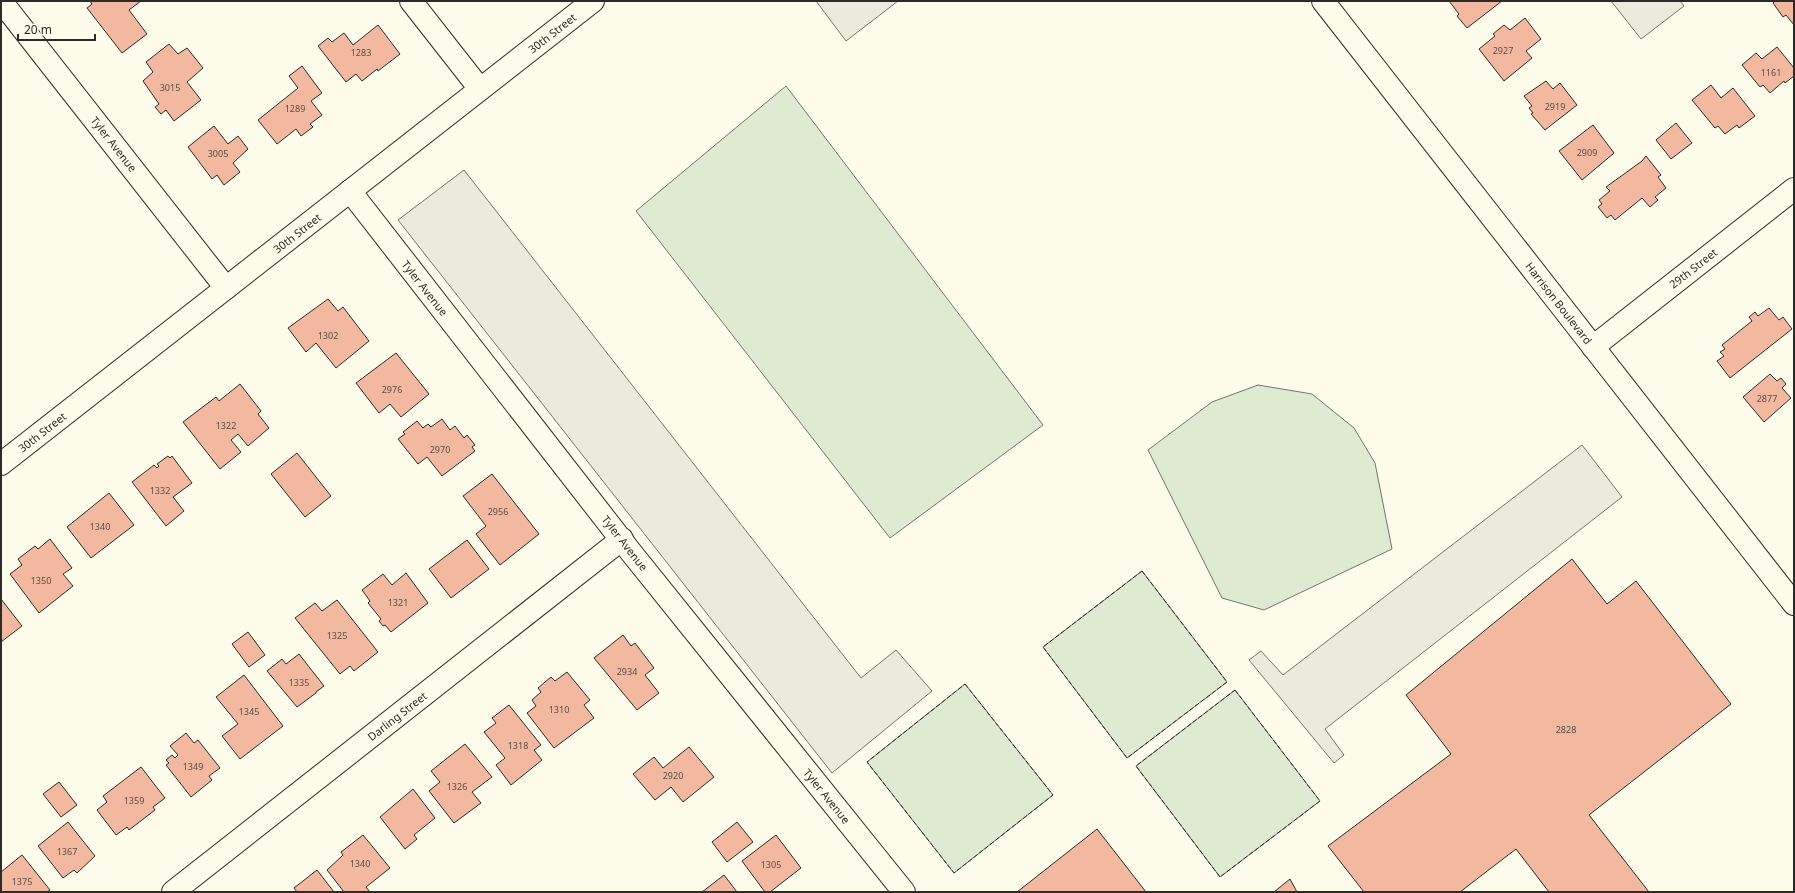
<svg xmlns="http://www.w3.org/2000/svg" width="1795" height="893" font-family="'Noto Sans',sans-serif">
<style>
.green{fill:#deebd1;stroke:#74746e}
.parking{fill:#eceadb;stroke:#74746e}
.building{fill:#f2b8a0;stroke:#2b2b2b}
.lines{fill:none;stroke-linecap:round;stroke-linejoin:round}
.minor-casing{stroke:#2b2b2b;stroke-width:24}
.major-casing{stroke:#2b2b2b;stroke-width:24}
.minor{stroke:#fdfbea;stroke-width:22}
.major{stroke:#fdfbea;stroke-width:22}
.fence{stroke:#2b2b2b;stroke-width:1;stroke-dasharray:5 2;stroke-linecap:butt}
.labels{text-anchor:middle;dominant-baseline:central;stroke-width:3;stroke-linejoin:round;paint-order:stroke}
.number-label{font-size:9px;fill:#5d4e48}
.street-label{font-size:11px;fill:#2b2b2b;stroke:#fdfbea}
</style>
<rect width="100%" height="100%" fill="#fdfbea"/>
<g class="green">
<path d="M786,86L1043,425L890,538L636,211Z"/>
<path d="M1258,385L1312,394L1354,428L1375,463L1392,549L1264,610L1222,598L1148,450L1212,402Z"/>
<path d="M1142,571L1227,682L1127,758L1043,647Z"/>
<path d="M965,684L1053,795L954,873L867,762Z"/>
<path d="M1235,690L1320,801L1220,877L1136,766Z"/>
</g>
<g class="parking">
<path d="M816,1H898L846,41Z"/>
<path d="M1611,1H1680L1684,6L1641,39Z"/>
<path d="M464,170L861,678L896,650L932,691L832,773L398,220Z"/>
<path d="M1582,445L1622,497L1325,729L1344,755L1334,763L1249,660L1261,651L1283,675Z"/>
</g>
<g class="building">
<path d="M90,1H141L129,10L147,34L122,53L87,8L92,4Z"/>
<path d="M1449,1H1502L1467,28L1457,16L1459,14Z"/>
<path d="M1775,1H1794V25L1786,15L1783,17L1773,3Z"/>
<path d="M1525,18L1541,39L1526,51L1532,58L1504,81L1479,49L1495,36L1493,34L1504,25L1510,30Z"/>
<path d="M378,25L400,54L378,71L377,69L362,81L356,74L346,82L318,46L328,38L332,42L344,33L353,45Z"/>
<path d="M169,44L178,54L187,48L203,68L187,82L201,100L174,121L166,110L161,114L155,107L159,104L143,81L153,72L146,62Z"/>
<path d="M1777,47L1794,68V76L1785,83L1784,81L1770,93L1763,85L1760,87L1742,65L1756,53L1762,59Z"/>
<path d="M302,66L322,93L311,101L322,115L310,124L313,127L301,136L296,129L277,144L258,120L298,88L289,76Z"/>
<path d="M1546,81L1553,89L1560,83L1577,105L1545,130L1531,114L1533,113L1529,108L1532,106L1524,96Z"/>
<path d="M1711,85L1721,98L1733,88L1755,116L1739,128L1737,125L1725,134L1718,126L1715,128L1692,100Z"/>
<path d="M1676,123L1692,143L1671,159L1656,140Z"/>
<path d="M1593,125L1614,153L1582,180L1559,151Z"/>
<path d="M214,126L228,144L238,136L248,149L233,163L240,172L224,185L217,175L212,179L188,147Z"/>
<path d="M1646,156L1661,175L1658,177L1666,188L1655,197L1658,200L1650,207L1642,198L1615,220L1611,215L1607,218L1598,207L1602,204L1599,200L1610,191L1606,187L1642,161Z"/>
<path d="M328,299L338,311L343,307L369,341L336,368L316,343L306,352L288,328Z"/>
<path d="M1769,308L1779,320L1783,317L1792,329L1730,378L1717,361L1724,356L1720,352L1725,349L1722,345L1752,321L1749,317L1755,312L1758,316Z"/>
<path d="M396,353L429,394L401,417L390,404L379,413L356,383Z"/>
<path d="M1770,374L1777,381L1781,378L1786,384L1782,388L1791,398L1764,422L1743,397Z"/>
<path d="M240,384L261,411L258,414L269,428L248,446L238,434L231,440L241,452L220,469L183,422L216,397L219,401Z"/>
<path d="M442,419L450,430L455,426L464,438L467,435L475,445L472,447L475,451L442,476L427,457L418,464L398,439L405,434L403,432L417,421L423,428L428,424L431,427Z"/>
<path d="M297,453L331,496L305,517L271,474Z"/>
<path d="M168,456L170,458L172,456L192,483L173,497L184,511L166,526L132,482L154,465L157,468L159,466L157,464Z"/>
<path d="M492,474L539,534L500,565L476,534L486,526L463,496Z"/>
<path d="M109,493L134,525L91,558L67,527Z"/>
<path d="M50,539L72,568L63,574L73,586L39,613L10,574L22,565L18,559L35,546L38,549Z"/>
<path d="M467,540L489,569L451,598L429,569Z"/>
<path d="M1572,559L1607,604L1636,581L1731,704L1589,815L1649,892H1549L1516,849L1460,892H1364L1328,846L1451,754L1406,695Z"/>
<path d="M406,573L428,603L391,632L385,625L383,626L379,621L381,619L368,603L370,601L362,590L383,574L392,585Z"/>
<path d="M1,599L22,626L1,642Z"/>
<path d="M337,600L378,652L354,671L350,666L340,674L295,618L315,603L322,611Z"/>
<path d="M248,632L265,655L249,667L232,644Z"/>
<path d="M623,635L631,646L635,643L654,668L645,675L659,693L637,710L594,658Z"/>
<path d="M299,654L324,686L316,692V693L297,707L267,671L282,659L286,664Z"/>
<path d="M567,672L590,700L584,705L594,718L554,748L527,713L536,706L532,700L541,692L538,688L551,677L555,681Z"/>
<path d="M244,675L283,726L240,759L222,736L238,724L216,697Z"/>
<path d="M509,705L541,745L534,750L542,760L511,785L496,765L505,758L484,732L496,723L492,718Z"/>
<path d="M186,733L194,743L198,740L220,768L209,776L212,780L191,797L166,765L169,763L166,760L172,755L175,758L178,755L170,746Z"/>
<path d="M465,744L492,777L472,792L481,803L454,823L429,791L440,782L431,771Z"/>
<path d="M689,747L714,777L683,802L671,787L655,800L633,774L654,757L663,768Z"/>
<path d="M141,767L165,798L153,807L155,810L129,830L127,827L116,835L97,810L107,802L103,796Z"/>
<path d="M59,782L77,805L61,817L43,794Z"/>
<path d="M413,789L435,818L414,835L417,839L405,849L380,817Z"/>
<path d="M68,822L95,856L77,873L74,870L63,878L38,846Z"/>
<path d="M737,822L753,842L727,862L712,842Z"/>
<path d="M1097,829L1146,892H1017Z"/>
<path d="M363,835L390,868L366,887L370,892H344L327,870L343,855L341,852Z"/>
<path d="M776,835L801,868L770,892H765L742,861Z"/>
<path d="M22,855L50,890L47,892H1V872Z"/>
<path d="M317,870L334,892H297L294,888Z"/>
<path d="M724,875L737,892H702Z"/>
<path d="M1290,879L1297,892H1274Z"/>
</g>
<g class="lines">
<g class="minor-casing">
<g id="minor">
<path d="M1,1L226,288"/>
<path d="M411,1L480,89"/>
<path d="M350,191L630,551L904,892"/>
<path d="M1593,347L1794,189"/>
<path d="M1,464L593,1"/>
<path d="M173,892L622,539"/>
</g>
</g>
<g class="major-casing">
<path id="major" d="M1323,1L1794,604"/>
</g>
<use href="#minor" class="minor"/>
<use href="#major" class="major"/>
<g class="fence">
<path d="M1142,571L1227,682L1127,758L1043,647Z"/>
<path d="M965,684L1053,795L954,873L867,762Z"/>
<path d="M1235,690L1320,801L1220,877L1136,766Z"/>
</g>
</g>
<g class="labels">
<g class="number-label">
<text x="1503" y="50">2927</text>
<text x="361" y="52">1283</text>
<text x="1771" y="72">1161</text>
<text x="170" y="87">3015</text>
<text x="1555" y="106">2919</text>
<text x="295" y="108">1289</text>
<text x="1587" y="152">2909</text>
<text x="218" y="153">3005</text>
<text x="328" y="335">1302</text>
<text x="392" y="389">2976</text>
<text x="1767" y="398">2877</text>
<text x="226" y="425">1322</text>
<text x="440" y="449">2970</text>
<text x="160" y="490">1332</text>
<text x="498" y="511">2956</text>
<text x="100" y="526">1340</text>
<text x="41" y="580">1350</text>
<text x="398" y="602">1321</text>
<text x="337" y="635">1325</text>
<text x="627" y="671">2934</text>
<text x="299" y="682">1335</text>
<text x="559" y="709">1310</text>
<text x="249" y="711">1345</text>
<text x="1566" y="729">2828</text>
<text x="518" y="745">1318</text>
<text x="193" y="766">1349</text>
<text x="673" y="775">2920</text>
<text x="457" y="786">1326</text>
<text x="134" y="800">1359</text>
<text x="67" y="851">1367</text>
<text x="360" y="863">1340</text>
<text x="771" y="864">1305</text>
<text x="22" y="881">1375</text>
</g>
<g class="street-label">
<text transform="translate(552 33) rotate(-38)">30th Street</text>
<text transform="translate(114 144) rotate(52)">Tyler Avenue</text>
<text transform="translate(297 233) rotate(-38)">30th Street</text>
<text transform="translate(1693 268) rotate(-38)">29th Street</text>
<text transform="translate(425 288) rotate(52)">Tyler Avenue</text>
<text transform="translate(1559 303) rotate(52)">Harrison Boulevard</text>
<text transform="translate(42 432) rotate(-38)">30th Street</text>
<text transform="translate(625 543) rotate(52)">Tyler Avenue</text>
<text transform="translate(397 716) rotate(-38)">Darling Street</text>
<text transform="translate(827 796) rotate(51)">Tyler Avenue</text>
</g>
</g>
<rect width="1795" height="893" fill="none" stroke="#2b2b2b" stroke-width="4"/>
<path d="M18 34v6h77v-6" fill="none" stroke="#2b2b2b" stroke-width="2"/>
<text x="24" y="34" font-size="12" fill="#2b2b2b" stroke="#fdfbea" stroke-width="3" paint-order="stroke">20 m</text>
</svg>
